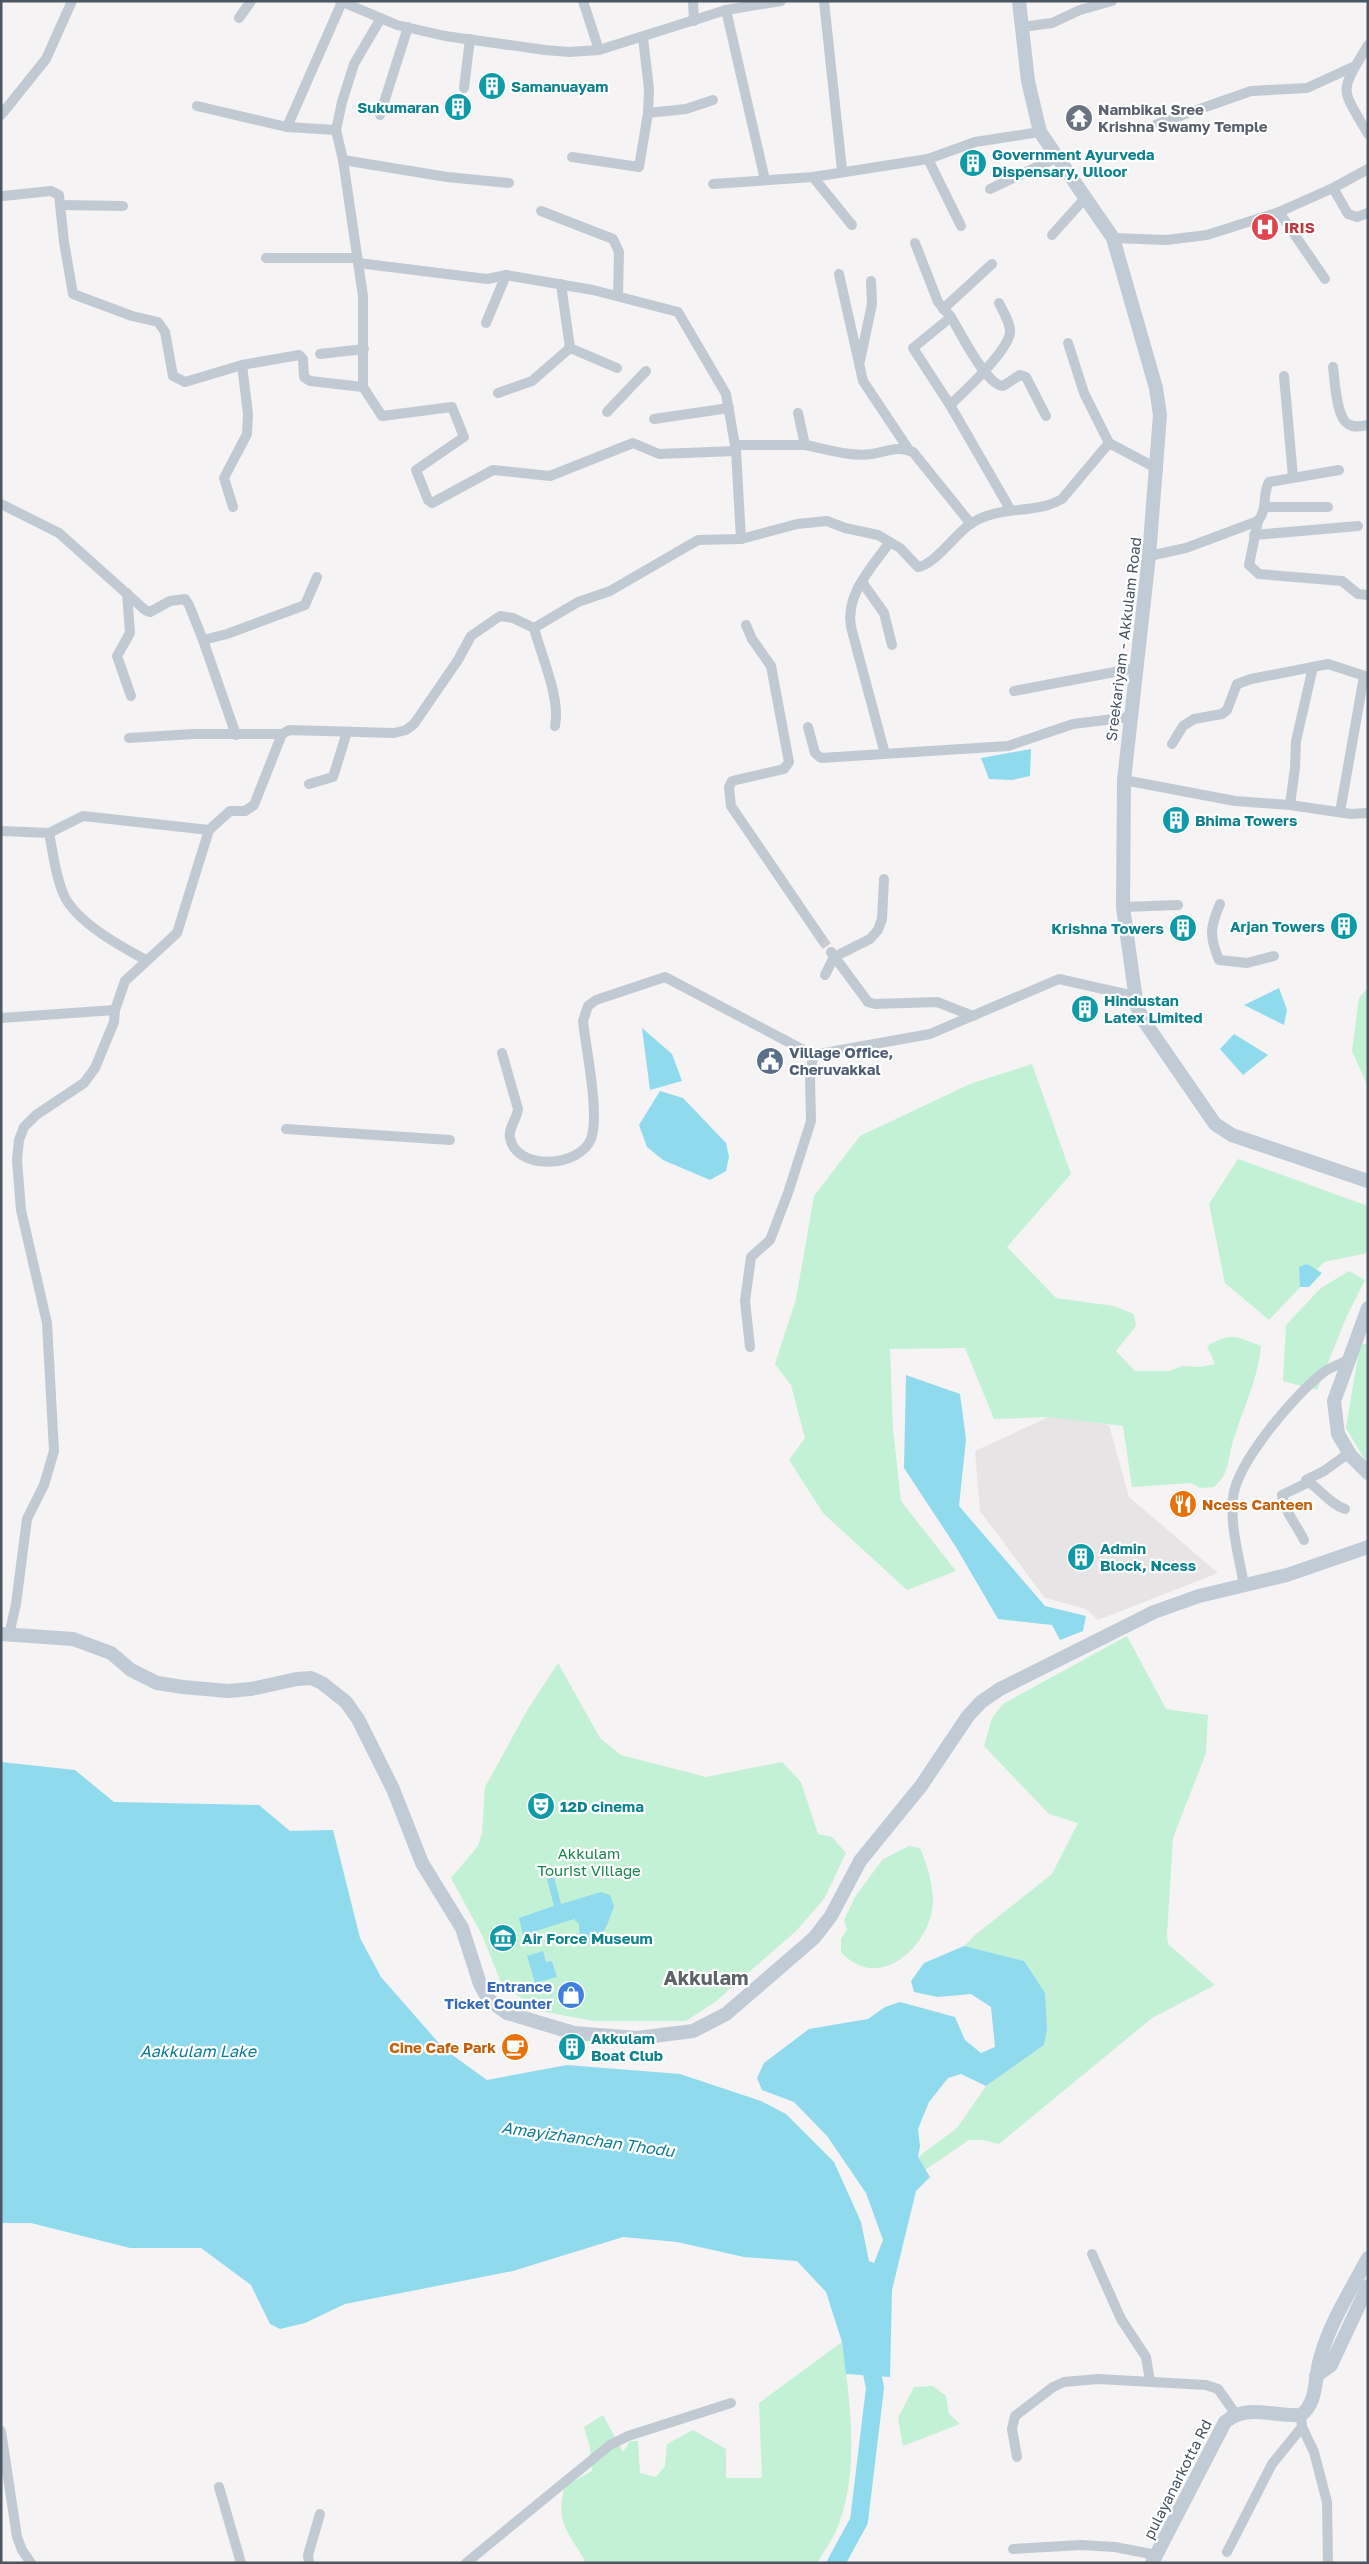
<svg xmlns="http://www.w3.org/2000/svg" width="1369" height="2564" font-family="'Golos Text',sans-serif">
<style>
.education{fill:#e6e4e5}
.green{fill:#c3f1d5}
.water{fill:#90daee}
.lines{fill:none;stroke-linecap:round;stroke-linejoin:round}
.river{stroke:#90daee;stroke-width:18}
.street-tunnel{stroke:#caccce;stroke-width:10;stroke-dasharray:10 5;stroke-linecap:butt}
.street{stroke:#c1cad2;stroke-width:10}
.secondary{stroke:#c1cbd6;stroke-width:14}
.labels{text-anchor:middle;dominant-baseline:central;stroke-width:4.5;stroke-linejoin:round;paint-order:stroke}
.culture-label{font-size:15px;font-weight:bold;fill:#0d838f;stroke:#fff;text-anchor:start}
.worship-label{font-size:15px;font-weight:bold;fill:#5b616d;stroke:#fff;text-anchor:start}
.health-label{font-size:15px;font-weight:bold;fill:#be3a42;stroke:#fff;text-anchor:start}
.street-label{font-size:15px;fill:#4a5661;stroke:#fff}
.service-label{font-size:15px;font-weight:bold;fill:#4e5e75;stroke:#fff;text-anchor:start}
.food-label{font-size:15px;font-weight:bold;fill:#c56008;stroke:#fff;text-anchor:start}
.park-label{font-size:15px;fill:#17864f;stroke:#fff}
.shop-label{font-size:15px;font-weight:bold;fill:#366cbe;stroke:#fff;text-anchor:end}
.water-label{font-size:16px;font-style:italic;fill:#0c7c9b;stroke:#fff}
.district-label{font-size:20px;font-weight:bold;fill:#5f6368;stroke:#fff}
</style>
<rect width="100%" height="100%" fill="#f5f3f3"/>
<path class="education" d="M1053,1415L1109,1425L1129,1497L1218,1573L1098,1620L1086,1609L1045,1598L980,1511L975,1451Z"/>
<g class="green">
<path d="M1368,988V1087L1352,1051L1359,998Z"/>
<path d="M1032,1064L1071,1174L1007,1247L1056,1298L1114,1306L1134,1314L1136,1326L1116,1351L1135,1371H1169L1182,1366L1200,1367L1215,1364L1207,1346C1232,1332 1235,1336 1261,1346C1258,1379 1244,1406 1234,1438C1230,1450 1229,1464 1224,1475C1222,1479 1218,1483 1214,1487L1200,1488L1191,1483L1132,1487L1123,1426L1049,1417L994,1419L965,1348L890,1349L893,1429L901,1501L956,1571L907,1590L823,1513L789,1460L805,1438L791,1385L775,1364L796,1299L814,1196L860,1136L970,1084Z"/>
<path d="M1238,1159L1368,1206V1253L1324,1262L1269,1320L1225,1283L1209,1204Z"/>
<path d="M1349,1271L1365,1280L1346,1318L1317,1390L1283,1381L1286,1325L1321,1288Z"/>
<path d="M1360,1344H1368V1465L1346,1428Z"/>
<path d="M1127,1636L1166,1709L1208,1715L1206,1753L1173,1838L1167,1935L1168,1944L1215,1985L1152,2018L999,2144L983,2140H969L925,2170L918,2157L957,2128L986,2086L1044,2045L1024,1961L964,1946L975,1935L1052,1874L1078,1823L1049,1814L984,1746L992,1718L1003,1704Z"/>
<path d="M558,1663L600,1738L621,1755L706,1777L782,1762L801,1782L818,1834L832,1837L846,1853L824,1899L796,1931L715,2002L686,2021H594L540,2011L502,1985L482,1935L451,1878L478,1846L482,1833L485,1787L528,1709Z"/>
<path d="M909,1846L920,1848C927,1864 936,1893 932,1911C924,1952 876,1991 841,1952V1939L847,1930L844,1920L855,1897L883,1859Z"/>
<path d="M842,2342C850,2402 861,2476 835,2533C830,2543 823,2553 817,2563H586C570,2533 554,2524 565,2486L592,2471L590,2447L584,2427L603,2415L623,2452L630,2441H638L640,2473L656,2477L665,2466L667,2444L693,2430L726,2449V2478H762L759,2403Z"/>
<path d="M933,2386L946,2396L949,2414L960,2424L903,2446L898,2418L914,2387Z"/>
</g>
<g class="water">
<path d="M1031,749L1030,776L1012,780L989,779L981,758Z"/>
<path d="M1279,988L1287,1010L1284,1025L1244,1005Z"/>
<path d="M642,1028L672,1054L682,1081L650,1090Z"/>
<path d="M1234,1034L1268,1055L1243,1075L1220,1049Z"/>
<path d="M660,1091L683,1098L726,1143L729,1157L726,1171L710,1180L663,1160L647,1147L639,1125Z"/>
<path d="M1307,1264L1322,1273L1309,1287H1300L1299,1267Z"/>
<path d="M906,1375L960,1394L966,1439L959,1506L1045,1606L1086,1616L1083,1631L1060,1640L1052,1625L998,1619L956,1547L904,1468Z"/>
<path d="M1,1762L75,1770L114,1802L259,1805L290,1831L333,1830L360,1938L381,1977L444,2049L487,2080L567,2065L680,2074L761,2101L786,2114L834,2162L861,2222L869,2261L874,2263L883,2240L866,2193L827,2136L794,2102L762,2090L757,2078L764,2063L809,2029L868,2019L885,2007L900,2002L955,2017L965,2040L981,2053L995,2047L991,2007L971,1994L938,1997L914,1992L911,1981L924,1963L964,1946L1024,1961L1045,1993L1047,2029L1044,2045L986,2086L961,2074L948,2078L929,2102L918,2129L920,2146L918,2157L930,2177L916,2191L892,2290L890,2377L846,2374L842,2342L826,2292L797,2261L744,2257L677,2242L623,2237L513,2271L345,2304L305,2323L280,2329L270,2324L251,2285L201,2248H130L31,2223H1Z"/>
<path d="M554,1877L561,1904L601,1892L610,1895L614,1906C608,1923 604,1940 585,1945L580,1942L579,1924L574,1919L523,1935L519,1918L554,1906L547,1879Z"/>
<path d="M543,1951L546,1962L552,1961L557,1977L535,1983L527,1956Z"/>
</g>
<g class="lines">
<path class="river" d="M836,2563L859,2521L875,2388L868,2353"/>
<path class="street-tunnel" d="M821,938L831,952"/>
<g class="street">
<path d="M340,1L397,25L445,36L545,50L569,52L599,50L726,10L781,1"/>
<path d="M583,1L599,50"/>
<path d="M693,1L694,21"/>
<path d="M824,1L842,170"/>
<path d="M726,10L765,180"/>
<path d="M239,18L251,1"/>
<path d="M1022,27L1052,23L1080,10L1112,1"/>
<path d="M643,38L649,89L648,113L686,109L713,100"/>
<path d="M1368,45C1339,94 1340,86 1368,134"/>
<path d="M464,88L470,39"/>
<path d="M197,106L287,127L336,130"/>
<path d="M1,115L46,59L72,1"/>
<path d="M380,115L408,27"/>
<path d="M1157,124L1251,91L1307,88L1355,66"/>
<path d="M287,127L342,2"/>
<path d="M572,157L639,167L648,113"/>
<path d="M928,159L961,226"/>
<path d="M343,160L447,177L509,183"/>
<path d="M813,177L852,225"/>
<path d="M713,184L813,177L928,159L975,142L1040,132"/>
<path d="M1333,188L1348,214L1357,217L1368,213"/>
<path d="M990,189L1058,157"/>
<path d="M3,196L51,191L59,195L64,242L73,294L132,316L158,322L165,332L173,376L185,382L242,365L299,355L303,359L304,377L310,381L363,387V296L343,160L336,130L342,102L354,64L381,18"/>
<path d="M60,205L123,206"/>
<path d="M541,211L613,239L619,252L618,296"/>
<path d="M1279,212L1325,279"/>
<path d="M1052,235L1086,197"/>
<path d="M1113,238L1166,240L1207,235L1279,212L1333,188L1368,169"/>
<path d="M915,243L938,302L951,317L913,348L950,405L1010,509"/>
<path d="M266,258H356"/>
<path d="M358,263L487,279L506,275L593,290L678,312L726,394L736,451L741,539"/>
<path d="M839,274L863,381L909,450"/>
<path d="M561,284L570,348L617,368"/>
<path d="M943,309L992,264"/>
<path d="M951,317C960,332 986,385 1003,386L1020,375L1026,377L1046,416"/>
<path d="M486,323L506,275"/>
<path d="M1068,343L1084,393L1109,443"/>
<path d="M320,354L364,349"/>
<path d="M860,361L872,304L871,281"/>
<path d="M1333,367C1335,381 1336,417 1348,424C1354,428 1361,426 1368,425"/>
<path d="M1284,376L1293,477"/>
<path d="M363,387L382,416L452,407L464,437L416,470L428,500L432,503L493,470L550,476L633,443L659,454L736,451"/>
<path d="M498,393L532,381L570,348"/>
<path d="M950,405C965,391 1007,352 1010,333C1011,324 1003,311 999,303"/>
<path d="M607,412L646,371"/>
<path d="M798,413L805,445C826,449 850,457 871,454C886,452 898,445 913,452L971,524"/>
<path d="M654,419L729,408"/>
<path d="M735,445H805"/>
<path d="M1,504L59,533L145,610L150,612L170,601L185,599L189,605L203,640L227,634L305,605L317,577"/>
<path d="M233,507L224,478L247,434L248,414L242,365"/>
<path d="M1265,507H1328"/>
<path d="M1258,521C1268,509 1262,494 1269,482L1339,470"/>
<path d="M1254,535L1358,526"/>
<path d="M1149,556L1186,548L1258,521L1249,565L1259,574L1342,581L1358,594L1368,595"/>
<path d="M862,582L884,613L892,645"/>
<path d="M127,593L130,633L117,656L131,696"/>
<path d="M746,625L752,639L771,666L789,762L784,769L732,781L729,787L731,806L821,938"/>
<path d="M534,628C541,655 561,699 555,726"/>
<path d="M203,640L236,735"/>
<path d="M1014,691L1136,668"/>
<path d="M808,727L815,753L821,758L1008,746L1073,724L1130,717"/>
<path d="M129,738L193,734H282"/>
<path d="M1172,744L1183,726L1194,719L1222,714L1227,710L1237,684L1251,679L1328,664L1368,677"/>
<path d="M885,754L851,627C845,594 872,567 890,542"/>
<path d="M1124,780L1235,801L1290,805L1351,814L1368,813"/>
<path d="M309,784L333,777L347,732"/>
<path d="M1290,805L1295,768L1296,741L1313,667"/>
<path d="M1340,812L1364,676"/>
<path d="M1,831L49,833C53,852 55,874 63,893C74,921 120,946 146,960"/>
<path d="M49,833L83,816L209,830"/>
<path d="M1220,904C1210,927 1209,936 1219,960L1247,963L1274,956"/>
<path d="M1123,907L1178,905"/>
<path d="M831,952L868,1002L875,1004L937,1002L973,1016"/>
<path d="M825,975L834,957L870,939L878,930L882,919L884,879"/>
<path d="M1,1018L115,1010"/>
<path d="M502,1053L518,1109C517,1119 508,1128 510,1138C517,1172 580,1167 591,1139C600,1114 586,1050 583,1021L588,1006L596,1000L665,977L813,1055"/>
<path d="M286,1129L450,1140"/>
<path d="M750,1347L745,1301L751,1257L770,1240L788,1193L811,1121L810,1077L813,1055L930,1034L1059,979L1134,996"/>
<path d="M1345,1509C1330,1504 1320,1489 1306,1480L1324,1471L1349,1453"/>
<path d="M1304,1540C1296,1524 1285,1512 1282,1495L1309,1482"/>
<path d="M1244,1585C1239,1557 1230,1526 1233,1498C1236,1463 1296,1393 1324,1372C1331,1367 1340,1364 1348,1360"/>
<path d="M9,1635L16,1604L27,1519L44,1485L54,1451L47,1323L21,1210L17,1160L19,1140L24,1127L36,1115L84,1083L95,1068L114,1022L115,1010L125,981L177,933L209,830L230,811H245L254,805L282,734L289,730L394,733L406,730L414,724L458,660L471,636L500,616L513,618L534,628L578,602L610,591L698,540L741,539L797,524L827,521L845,528L878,535L900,548L918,567C934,565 955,535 970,524C1000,504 1035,515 1062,499L1109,443L1158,469"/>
<path d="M1092,2254L1121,2319L1146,2357L1150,2381"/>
<path d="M1302,2427L1314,2452L1327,2502L1328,2563"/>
<path d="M1,2431L17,2537L22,2550L31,2563"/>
<path d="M1017,2457L1012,2429L1015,2416L1053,2387L1064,2382L1098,2379L1206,2385L1218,2389L1235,2413"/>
<path d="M219,2487L241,2563"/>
<path d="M1013,2549L1081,2545L1115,2547L1156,2555"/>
<path d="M1227,2552L1272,2464L1302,2427L1301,2415"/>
<path d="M309,2563L308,2555L320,2514"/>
<path d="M466,2563L610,2445L628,2436L731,2403"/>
</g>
<g class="secondary">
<path d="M1019,1L1028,81L1040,132L1113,238L1156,388L1160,415L1149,556L1124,780L1123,907L1137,1007L1144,1021L1215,1124L1232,1135L1368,1181"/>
<path d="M1368,1308L1334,1401L1338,1434L1351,1456L1368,1473"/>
<path d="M1,1634L73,1639L111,1653L131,1670L157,1683L183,1687L228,1691L251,1689L297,1679L311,1678L322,1683L346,1702L358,1719L393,1789L422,1863L462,1928L480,1984L488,1999L507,2013L574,2033L637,2038L693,2031L726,2014L814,1938L831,1916L860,1861L921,1786L968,1716L981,1702L1000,1689L1154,1612L1199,1596L1287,1575L1368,1547"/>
<path d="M1316,2376L1331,2365L1368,2286"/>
<path d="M1152,2563L1225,2422C1247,2403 1274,2417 1301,2415C1318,2402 1314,2379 1320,2359C1329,2324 1351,2290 1368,2258"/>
</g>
</g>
<defs>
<g id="building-disc" transform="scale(1.4375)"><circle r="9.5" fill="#0f9aa8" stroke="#fff"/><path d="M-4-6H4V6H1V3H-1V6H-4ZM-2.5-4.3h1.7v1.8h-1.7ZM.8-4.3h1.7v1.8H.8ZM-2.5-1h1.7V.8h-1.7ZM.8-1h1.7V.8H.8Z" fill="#fff"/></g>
<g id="temple-disc" transform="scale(1.4375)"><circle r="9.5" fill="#6b7280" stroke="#fff"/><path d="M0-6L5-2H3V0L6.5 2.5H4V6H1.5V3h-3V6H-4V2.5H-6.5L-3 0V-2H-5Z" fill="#fff"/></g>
<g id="hospital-disc" transform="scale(1.4375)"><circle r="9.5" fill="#e0444e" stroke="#fff"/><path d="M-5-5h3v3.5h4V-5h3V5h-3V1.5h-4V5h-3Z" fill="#fff"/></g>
<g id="civic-disc" transform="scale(1.4375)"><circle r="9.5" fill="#5c6f8a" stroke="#fff"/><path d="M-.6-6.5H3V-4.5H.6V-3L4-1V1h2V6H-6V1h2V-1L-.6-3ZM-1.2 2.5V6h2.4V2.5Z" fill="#fff"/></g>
<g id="restaurant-disc" transform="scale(1.4375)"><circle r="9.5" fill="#e8710a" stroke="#fff"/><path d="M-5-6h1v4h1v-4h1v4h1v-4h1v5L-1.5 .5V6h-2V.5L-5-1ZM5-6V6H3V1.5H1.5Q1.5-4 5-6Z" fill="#fff"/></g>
<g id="theatre-disc" transform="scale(1.4375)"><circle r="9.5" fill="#0f9aa8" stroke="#fff"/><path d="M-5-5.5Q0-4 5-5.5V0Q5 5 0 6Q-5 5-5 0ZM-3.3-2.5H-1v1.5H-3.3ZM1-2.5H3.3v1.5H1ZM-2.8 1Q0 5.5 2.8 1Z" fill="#fff"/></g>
<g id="museum-disc" transform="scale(1.4375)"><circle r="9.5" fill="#0f9aa8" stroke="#fff"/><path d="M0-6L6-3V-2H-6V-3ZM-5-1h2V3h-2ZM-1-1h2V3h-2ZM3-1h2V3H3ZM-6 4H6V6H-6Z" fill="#fff"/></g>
<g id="shop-disc" transform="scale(1.4375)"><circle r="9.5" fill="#3f7fe0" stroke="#fff"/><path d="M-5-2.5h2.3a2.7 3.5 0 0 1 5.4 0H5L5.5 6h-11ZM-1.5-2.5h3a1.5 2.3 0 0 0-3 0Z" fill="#fff"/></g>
<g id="cafe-disc" transform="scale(1.4375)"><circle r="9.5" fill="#e8710a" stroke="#fff"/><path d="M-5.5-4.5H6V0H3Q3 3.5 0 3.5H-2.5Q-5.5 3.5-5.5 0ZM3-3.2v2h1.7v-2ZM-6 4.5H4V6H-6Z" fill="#fff"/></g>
</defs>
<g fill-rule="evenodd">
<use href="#building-disc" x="492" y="86"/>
<use href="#building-disc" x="458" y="107"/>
<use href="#temple-disc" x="1079" y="118"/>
<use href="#building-disc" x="973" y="163"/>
<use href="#hospital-disc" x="1265" y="227"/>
<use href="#building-disc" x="1176" y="820"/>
<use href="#building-disc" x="1344" y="926"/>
<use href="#building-disc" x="1183" y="928"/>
<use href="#building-disc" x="1085" y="1009"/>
<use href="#civic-disc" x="770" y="1061"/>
<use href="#restaurant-disc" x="1183" y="1504"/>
<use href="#building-disc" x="1081" y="1557"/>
<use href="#theatre-disc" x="541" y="1806"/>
<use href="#museum-disc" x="503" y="1938"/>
<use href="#shop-disc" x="571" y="1995"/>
<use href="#cafe-disc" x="515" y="2047"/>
<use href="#building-disc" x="572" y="2047"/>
</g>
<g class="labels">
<g class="culture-label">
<text x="511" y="86">Samanuayam</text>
<text x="439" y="107" text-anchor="end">Sukumaran</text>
<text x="992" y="154">Government Ayurveda<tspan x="992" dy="17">Dispensary, Ulloor</tspan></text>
<text x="1195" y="820">Bhima Towers</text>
<text x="1325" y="926" text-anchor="end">Arjan Towers</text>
<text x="1164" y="928" text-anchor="end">Krishna Towers</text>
<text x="1104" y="1000">Hindustan<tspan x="1104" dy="17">Latex Limited</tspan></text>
<text x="1100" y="1548">Admin<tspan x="1100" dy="17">Block, Ncess</tspan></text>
<text x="560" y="1806">12D cinema</text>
<text x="522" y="1938">Air Force Museum</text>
<text x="591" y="2038">Akkulam<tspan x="591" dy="17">Boat Club</tspan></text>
</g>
<g class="worship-label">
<text x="1098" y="109">Nambikal Sree<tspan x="1098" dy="17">Krishna Swamy Temple</tspan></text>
</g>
<g class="health-label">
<text x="1284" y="227">IRIS</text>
</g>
<g class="street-label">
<text transform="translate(1123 639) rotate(-83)">Sreekariyam - Akkulam Road</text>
<text transform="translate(1177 2479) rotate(-63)">pulayanarkotta Rd</text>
</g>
<g class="service-label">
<text x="789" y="1052">Village Office,<tspan x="789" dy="17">Cheruvakkal</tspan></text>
</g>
<g class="food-label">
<text x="1202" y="1504">Ncess Canteen</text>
<text x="496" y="2047" text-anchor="end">Cine Cafe Park</text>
</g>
<g class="park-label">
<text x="589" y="1853">Akkulam<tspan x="589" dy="17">Tourist Village</tspan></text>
</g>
<g class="shop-label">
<text x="552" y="1986">Entrance<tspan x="552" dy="17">Ticket Counter</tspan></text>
</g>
<g class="water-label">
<text x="198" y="2051">Aakkulam Lake</text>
<text transform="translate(588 2139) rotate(8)">Amayizhanchan Thodu</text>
</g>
<g class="district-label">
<text x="706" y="1977">Akkulam</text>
</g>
</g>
<rect width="1369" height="2564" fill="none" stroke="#4a5661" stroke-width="5"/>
</svg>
